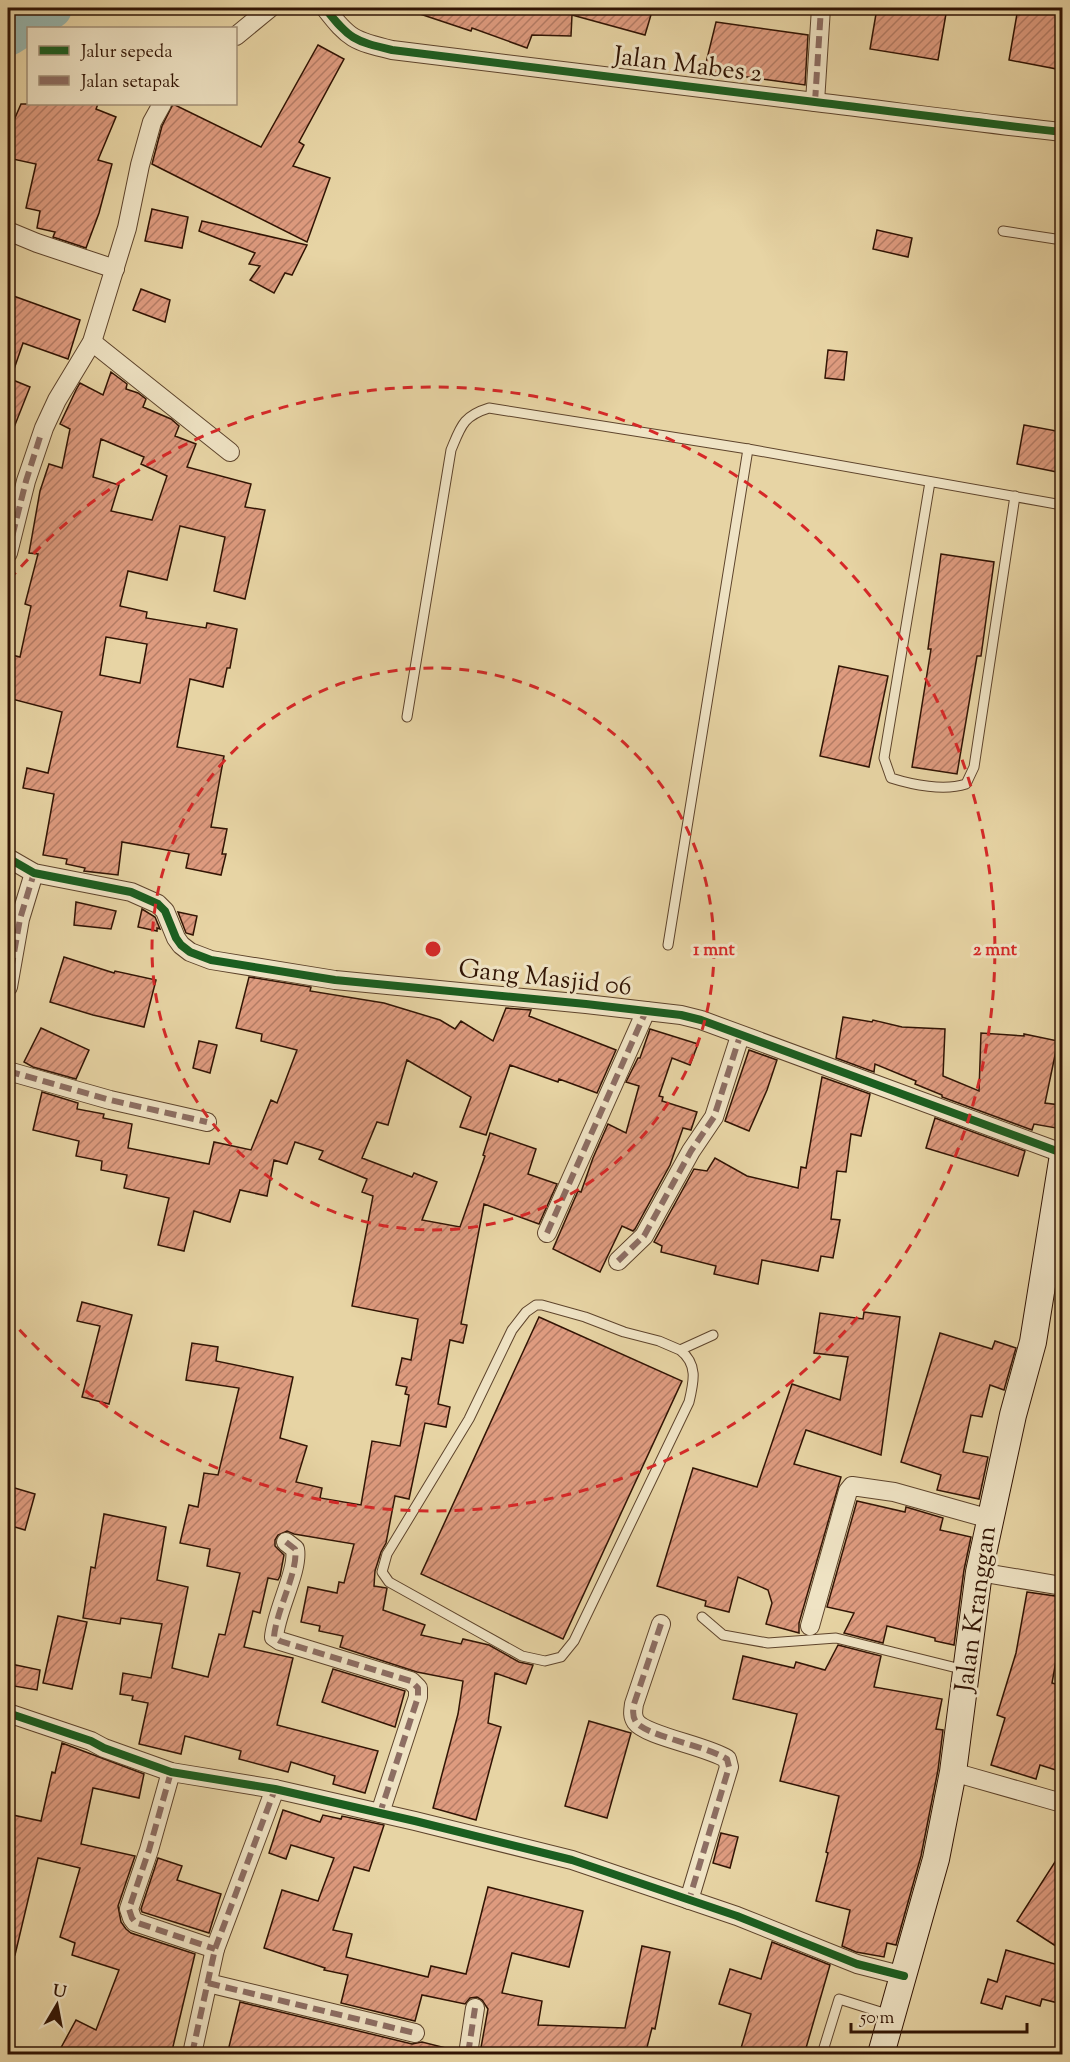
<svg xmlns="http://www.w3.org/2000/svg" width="1070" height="2062" font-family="'Sorts Mill Goudy',serif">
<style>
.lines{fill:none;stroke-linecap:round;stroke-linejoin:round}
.river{stroke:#98b7af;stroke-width:42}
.building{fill:url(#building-hatch);stroke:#311404;stroke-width:1.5;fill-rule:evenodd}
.service-casing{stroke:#5e442c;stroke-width:11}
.minor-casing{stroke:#5e442c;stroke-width:20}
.secondary-casing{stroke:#311404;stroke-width:28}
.service{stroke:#efe3c4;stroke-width:9}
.minor{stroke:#efe3c4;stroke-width:18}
.secondary{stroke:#efe3c4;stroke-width:26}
.quiet{stroke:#8d6e63;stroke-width:6;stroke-dasharray:12 6;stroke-linecap:butt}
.cycleway-casing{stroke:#efe3c4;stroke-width:11}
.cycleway{stroke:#1b5e20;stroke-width:8}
.ring{fill:none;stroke:#d62828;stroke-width:3;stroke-dasharray:10 8}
.labels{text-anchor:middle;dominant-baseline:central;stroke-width:6;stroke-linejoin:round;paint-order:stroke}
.street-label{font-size:26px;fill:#311404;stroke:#efe3c4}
.centre{fill:#d62828;stroke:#efe3c4;stroke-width:3}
.ring-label{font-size:18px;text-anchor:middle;font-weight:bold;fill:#d62828;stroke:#efe3c4;stroke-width:6;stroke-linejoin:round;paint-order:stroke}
</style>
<defs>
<pattern id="building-hatch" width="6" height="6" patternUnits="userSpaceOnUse" patternTransform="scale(1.5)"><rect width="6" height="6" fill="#de9b7f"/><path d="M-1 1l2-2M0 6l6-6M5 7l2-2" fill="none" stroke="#b57d66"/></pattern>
</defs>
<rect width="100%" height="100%" fill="#e7d4a4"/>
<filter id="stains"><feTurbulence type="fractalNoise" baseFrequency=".00333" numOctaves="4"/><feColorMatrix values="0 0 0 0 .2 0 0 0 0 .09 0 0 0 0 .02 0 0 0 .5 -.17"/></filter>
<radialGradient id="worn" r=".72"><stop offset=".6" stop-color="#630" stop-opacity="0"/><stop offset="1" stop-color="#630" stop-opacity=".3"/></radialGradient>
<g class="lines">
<path class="river" d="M8,35L51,8"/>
</g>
<g class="building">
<path d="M412,8H653L645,35L572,15L571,36L532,35L527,48L472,28L471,31L411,11Z"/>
<path d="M877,8H947L938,60L870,49Z"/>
<path d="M1018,8H1062V70L1009,60Z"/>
<path d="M716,22L808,35L805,85L704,71Z"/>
<path d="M318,45L344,59L299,142L304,145L293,166L330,178L307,242L152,164L162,126L173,104L261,147Z"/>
<path d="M21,104H98L96,109L116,117L98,160L112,164L99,213L86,248L53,237L55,232L37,228L40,211L26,208L36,164L8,158V134Z"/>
<path d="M152,209L188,217L182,248L145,241Z"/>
<path d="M202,221L307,245L292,275L285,273L274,293L250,280L260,266L249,264L255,253L199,231Z"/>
<path d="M877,230L912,238L908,257L873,249Z"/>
<path d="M141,289L170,300L165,322L133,310Z"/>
<path d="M8,294L80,320L68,359L23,343L11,378H8Z"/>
<path d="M828,350L847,352L844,380L825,378Z"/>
<path d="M111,372L127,384L126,389L138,393L146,399L143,407L171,419L179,426L175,436L196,444L187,467L251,484L245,507L265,510L245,599L214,591L225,537L180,526L167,580L128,571L120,606L147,612L146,618L206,628L207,623L237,629L230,668H227L223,687L190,679L177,747L224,756L211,827L227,829L222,854H226L221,875L186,868L189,854L122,842L118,875L84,871L85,868L66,864L67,859L43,855L54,794L23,788L27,768L48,773L62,712L8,698V654L20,657L31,606L25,604L38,554L29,553L40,491L49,464L62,468L70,429L60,424L76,390L80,383L103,395ZM101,439L144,457L141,464L167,476L152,520L111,511L119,485L93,477ZM106,637L147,644L140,683L100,675Z"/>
<path d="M8,378L30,387L9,440L8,439Z"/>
<path d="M1024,425L1062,432V473L1017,464Z"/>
<path d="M941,554L994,562L981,656H977L957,774L912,767L931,649H928Z"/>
<path d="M839,666L888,676L869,767L820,756Z"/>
<path d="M76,902L116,911L111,929L74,925Z"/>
<path d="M142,909L155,917L160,929L157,928V931L138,927Z"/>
<path d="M178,912L197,916L193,935L186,933Z"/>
<path d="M64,957L114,973L115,971L156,980L144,1027L93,1015L50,1002Z"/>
<path d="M249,977L311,987L310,991L384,1003L440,1020L455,1029L461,1021L493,1041L506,1008L531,1010L529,1016L616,1050L597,1093L559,1079L558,1082L510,1065L486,1135L460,1127L471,1097L407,1060L388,1125L377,1122L362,1158L412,1177L414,1173L437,1182L422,1220L460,1227L485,1156L483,1155L490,1133L536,1149L528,1174L557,1184L539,1224L484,1204L461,1324L467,1325L463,1343L450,1340L438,1404L450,1407L446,1427L425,1423L409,1499L395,1496L386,1543L381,1552L375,1571L374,1586L387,1588L383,1610L425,1625L421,1635L461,1644L463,1639L489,1645L519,1662L533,1665L526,1684L495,1673L488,1723L501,1727L476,1820L433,1808L458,1714L463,1681L417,1672L340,1647L343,1636L319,1631L320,1626L301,1622L308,1587L337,1593L339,1582L344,1583L354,1544L294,1534L287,1531L278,1535L275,1540V1546L284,1555L280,1576L278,1580L268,1578L260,1613L253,1611L244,1647L293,1658L277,1725L378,1751L365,1793L333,1784L335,1776L291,1762L288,1772L239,1759L241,1751L185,1736L181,1754L139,1744L148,1703L132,1700L133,1696L120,1694L123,1673L151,1678L162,1624L121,1618L120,1624L83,1618L91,1567L95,1568L104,1514L166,1527L157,1580L188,1587L172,1668L208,1677L219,1634L225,1635L240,1573L207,1566L210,1549L180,1543L189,1505L198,1507L204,1473L218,1475L239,1388L186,1380L192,1343L218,1347L216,1361L293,1377L280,1438L307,1446L296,1482L322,1488L320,1498L361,1505L372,1441L400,1446L409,1395L405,1394L407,1387L396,1385L402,1358L411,1360L418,1319L352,1306L373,1196L362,1192L367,1179L319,1159L323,1151L295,1142L287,1164L274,1160L267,1196L240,1190L230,1222L194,1211L184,1251L158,1245L169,1198L124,1188L127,1175L101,1170L102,1161L76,1156L79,1141L33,1130L42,1092L78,1103L77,1109L104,1114L103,1118L132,1124L128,1148L209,1164L214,1142L251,1150L271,1100L277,1103L297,1050L261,1041L262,1034L236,1028Z"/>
<path d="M843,1017L872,1022L873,1020L902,1027L945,1029L943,1076L979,1091L981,1033L1024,1036V1034L1058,1041L1045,1103L1060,1105L1056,1128L1034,1124L1032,1130L942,1097V1095L915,1084L916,1081L875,1064L874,1072L836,1058Z"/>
<path d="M41,1028L89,1050L76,1079L33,1067L24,1062Z"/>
<path d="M650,1029L698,1044L690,1065L672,1058L659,1096L663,1097L662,1101L697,1112L691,1130L683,1128L670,1165L635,1229L633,1231L622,1226L600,1272L553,1249L578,1191L581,1192L593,1158L608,1124L626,1133L639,1086L626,1082L638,1058H640Z"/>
<path d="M199,1041L217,1045L210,1073L193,1068Z"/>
<path d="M749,1050L777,1060L767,1090L749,1131L725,1121Z"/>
<path d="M822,1077L870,1094L861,1136L851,1134L846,1172L837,1171L831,1219L840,1220L833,1258L821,1256L818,1271L762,1260L758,1284L714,1274L716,1266L661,1252L662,1246L654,1242L694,1169L707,1171L715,1158L747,1176L798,1188L801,1167L806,1168Z"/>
<path d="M935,1118L1025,1151L1018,1176L926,1148Z"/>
<path d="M82,1302L132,1315L109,1404L82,1397L100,1326L77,1321Z"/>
<path d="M864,1312L900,1317L881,1455L806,1430L794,1464L841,1477L799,1623V1633L766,1624L772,1603L768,1590L738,1577L729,1612L705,1606L706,1601L657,1586L693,1468L757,1487L792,1384L840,1400L848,1357L814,1353L820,1313L863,1319Z"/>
<path d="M539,1317L682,1381L563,1639L421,1574Z"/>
<path d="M940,1333L992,1349L995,1341L1016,1348L1004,1390L990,1385L982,1417L971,1415L963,1452L988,1457L979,1499L937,1490L941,1475L901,1462Z"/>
<path d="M8,1486L35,1494L25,1530L8,1525Z"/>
<path d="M857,1501L905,1512L906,1507L943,1518L940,1530L971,1537L964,1570L954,1645L935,1641V1638L887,1626L883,1643L844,1633L854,1613L827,1607Z"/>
<path d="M1027,1592L1062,1597V1628L1052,1683L1062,1686V1772L1040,1765L1036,1779L991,1765L1005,1718L997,1715L1016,1653Z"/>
<path d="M58,1616L87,1622L72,1689L43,1683Z"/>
<path d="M838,1645L881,1656L874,1687L942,1699L936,1729L943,1730L938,1770L921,1856L896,1945L887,1943L884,1957L856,1952L842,1946L850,1910L816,1901L828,1853L826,1852L839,1796L780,1781L797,1714L733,1699L743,1656L794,1668L796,1662L825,1670Z"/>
<path d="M11,1664L40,1670L37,1690L8,1685Z"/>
<path d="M333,1669L405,1691L395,1727L322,1702Z"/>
<path d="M589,1721L631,1733L607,1818L565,1806Z"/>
<path d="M62,1743L144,1774L139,1798L93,1788L81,1844L135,1856L118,1906L121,1922L126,1929L131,1933L195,1954L171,2055H57L76,2020L96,2030L119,1970L72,1955L75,1943L60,1937L80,1868L38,1858L15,1955L8,1954V1814L41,1821L52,1772L55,1773Z"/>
<path d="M283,1810L320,1822L323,1815L341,1819L342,1816L384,1825L369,1871L354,1867L333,1930L352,1934L346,1957L428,1977L431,1966L466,1974L488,1887L583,1911L569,1967L512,1953L502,1993L542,2001L538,2025L625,2028L642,1946L670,1952L655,2029L652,2028L645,2055H490L480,2053L488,2009L482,2000L477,1997L470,1998L465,2004L422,1995L415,2021L341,2003L348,1975L324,1970L325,1968L264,1948L282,1890L318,1901L334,1858L291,1845L286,1859L269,1853Z"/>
<path d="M721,1833L738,1837L730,1868L713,1863Z"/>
<path d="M1062,1851V1950L1017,1921Z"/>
<path d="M158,1858L182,1866L177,1880L221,1894L209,1933L142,1912L141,1909Z"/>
<path d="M772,1942L830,1965L804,2055H739L751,2014L719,2004L730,1969L761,1979Z"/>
<path d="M1006,1950L1062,1966V2004L1042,1999L1040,2006L1006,1996L1002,2009L981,2003L988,1979L997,1982Z"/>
<path d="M240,2002L412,2044L422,2042L446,2048L445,2055H227Z"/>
</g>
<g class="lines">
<g class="service-casing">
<g id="service">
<path d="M1003,231L1062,240"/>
<path d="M930,482L884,758L891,778C913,785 944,791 966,784L974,767L1015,496"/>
<path d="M407,717L451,450C461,426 463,416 489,408L748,449L1062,505"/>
<path d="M668,945L748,449"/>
<path d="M680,1350C698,1364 694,1381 689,1402L574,1641L561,1657L545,1661L522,1656L389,1582L382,1572L387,1554L469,1419L512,1330L526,1312L536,1305H542L585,1317L624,1332L659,1341L680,1350L713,1335"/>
<path d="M702,1617L723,1635L768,1643L836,1638L965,1670"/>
<path d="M822,2054L839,1999L890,2015"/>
</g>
</g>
<g class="minor-casing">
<g id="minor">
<path d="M325,8C349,39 354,41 392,50C533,68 674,84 815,102C898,112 980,123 1062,132"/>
<path d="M236,36L270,8"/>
<path d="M815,102L821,8"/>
<path d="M8,231L37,243L115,269"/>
<path d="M92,342L230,452"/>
<path d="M8,553L26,481L44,428L57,400L92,342L127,228L140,165L152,122L162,104"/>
<path d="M8,858L34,873L131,892L158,904L165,911L176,938L181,945L190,952L211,960L335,980L586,1004L681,1015L701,1020L1062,1153"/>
<path d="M8,987L20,919L34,873"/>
<path d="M8,1071L110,1100L207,1122"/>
<path d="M547,1233L646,1011"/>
<path d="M618,1261L644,1236L691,1151L714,1117L740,1036"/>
<path d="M286,1542L295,1549C299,1570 276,1611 274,1637L280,1641L411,1681L418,1688V1697L380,1813"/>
<path d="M979,1572L1062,1586"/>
<path d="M661,1624L634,1704C633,1711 632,1716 636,1722C646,1736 707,1746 727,1759L729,1767L689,1900"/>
<path d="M810,1626L848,1491L852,1486L894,1492L990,1519"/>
<path d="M8,1713L91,1741L104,1748L171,1772L275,1789L415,1821L572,1860L737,1916L857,1964L904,1976"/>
<path d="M171,1772L149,1850L129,1909L132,1918L135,1922L215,1949"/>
<path d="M953,1772L1062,1803"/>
<path d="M208,1983L415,2033"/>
<path d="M192,2054L215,1949L275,1789"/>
<path d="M468,2054L475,2008"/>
</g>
</g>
<g class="secondary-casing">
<path id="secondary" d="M881,2054L936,1859L953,1772L979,1572L1013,1415L1033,1342L1062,1161"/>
</g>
<use href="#service" class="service"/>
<use href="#minor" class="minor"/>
<use href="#secondary" class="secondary"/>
<g class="quiet">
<path d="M815,102L821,8"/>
<path d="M8,553L26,481L40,437"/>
<path d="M8,987L20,919L34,873"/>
<path d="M8,1071L110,1100L207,1122"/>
<path d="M547,1233L646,1011"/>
<path d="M618,1261L644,1236L691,1151L714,1117L740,1036"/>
<path d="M286,1542L295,1549C299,1570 276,1611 274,1637L280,1641L411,1681L418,1688V1697L380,1813"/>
<path d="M661,1624L634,1704C633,1711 632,1716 636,1722C646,1736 707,1746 727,1759L729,1767L689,1900"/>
<path d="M171,1772L149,1850L129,1909L132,1918L135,1922L215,1949"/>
<path d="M208,1983L415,2033"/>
<path d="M882,2052L890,2054"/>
<path d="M192,2054L215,1949L275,1789"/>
<path d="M468,2054L475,2008"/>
</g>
<g class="cycleway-casing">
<g id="cycleway">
<path d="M325,8C349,39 354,41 392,50C533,68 674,84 815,102C898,112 980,123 1062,132"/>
<path d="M8,858L34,873L131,892L158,904L165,911L176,938L181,945L190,952L211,960L335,980L586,1004L681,1015L701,1020L1062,1153"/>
<path d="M8,1713L91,1741L104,1748L171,1772L275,1789L415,1821L572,1860L737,1916L857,1964L904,1976"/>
</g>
</g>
<use href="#cycleway" class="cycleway"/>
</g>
<g class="ring">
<circle cx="433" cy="949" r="281"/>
<path d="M9 580A562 562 0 1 1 9 1318"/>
</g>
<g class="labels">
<g class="street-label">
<text transform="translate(688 66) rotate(7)">Jalan Mabes 2</text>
<text transform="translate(545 979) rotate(6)">Gang Masjid 06</text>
<text transform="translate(977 1609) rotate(-82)">Jalan Kranggan</text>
</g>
</g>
<circle cx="433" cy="949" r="9" class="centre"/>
<g class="ring-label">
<text x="714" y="955">1 mnt</text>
<text x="995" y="955">2 mnt</text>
</g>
<rect width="1070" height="2062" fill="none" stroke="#e7d4a4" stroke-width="30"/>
<rect x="9" y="9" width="1052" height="2044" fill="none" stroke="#311404" stroke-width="3"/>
<rect x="15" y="15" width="1040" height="2032" fill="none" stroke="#311404" stroke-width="1.5"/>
<rect x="27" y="27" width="210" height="78" fill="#efe3c4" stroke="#a39077" stroke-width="1.5"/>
<rect x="39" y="46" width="30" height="9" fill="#1b5e20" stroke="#a39077" stroke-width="1.5"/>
<text x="81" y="57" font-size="18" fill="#311404">Jalur sepeda</text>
<rect x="39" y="76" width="30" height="9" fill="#8d6e63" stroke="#a39077" stroke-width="1.5"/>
<text x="81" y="87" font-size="18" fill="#311404">Jalan setapak</text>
<g transform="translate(57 2005) rotate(10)" stroke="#efe3c4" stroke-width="4.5" paint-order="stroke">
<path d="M0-4.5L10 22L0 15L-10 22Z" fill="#311404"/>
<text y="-9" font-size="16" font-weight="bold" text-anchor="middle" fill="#311404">U</text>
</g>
<path d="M851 2023v9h176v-9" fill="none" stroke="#311404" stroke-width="3"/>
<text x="860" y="2023" font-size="18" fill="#311404" stroke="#efe3c4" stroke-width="4.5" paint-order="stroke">50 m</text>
<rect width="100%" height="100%" filter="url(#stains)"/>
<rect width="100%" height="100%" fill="url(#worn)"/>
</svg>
